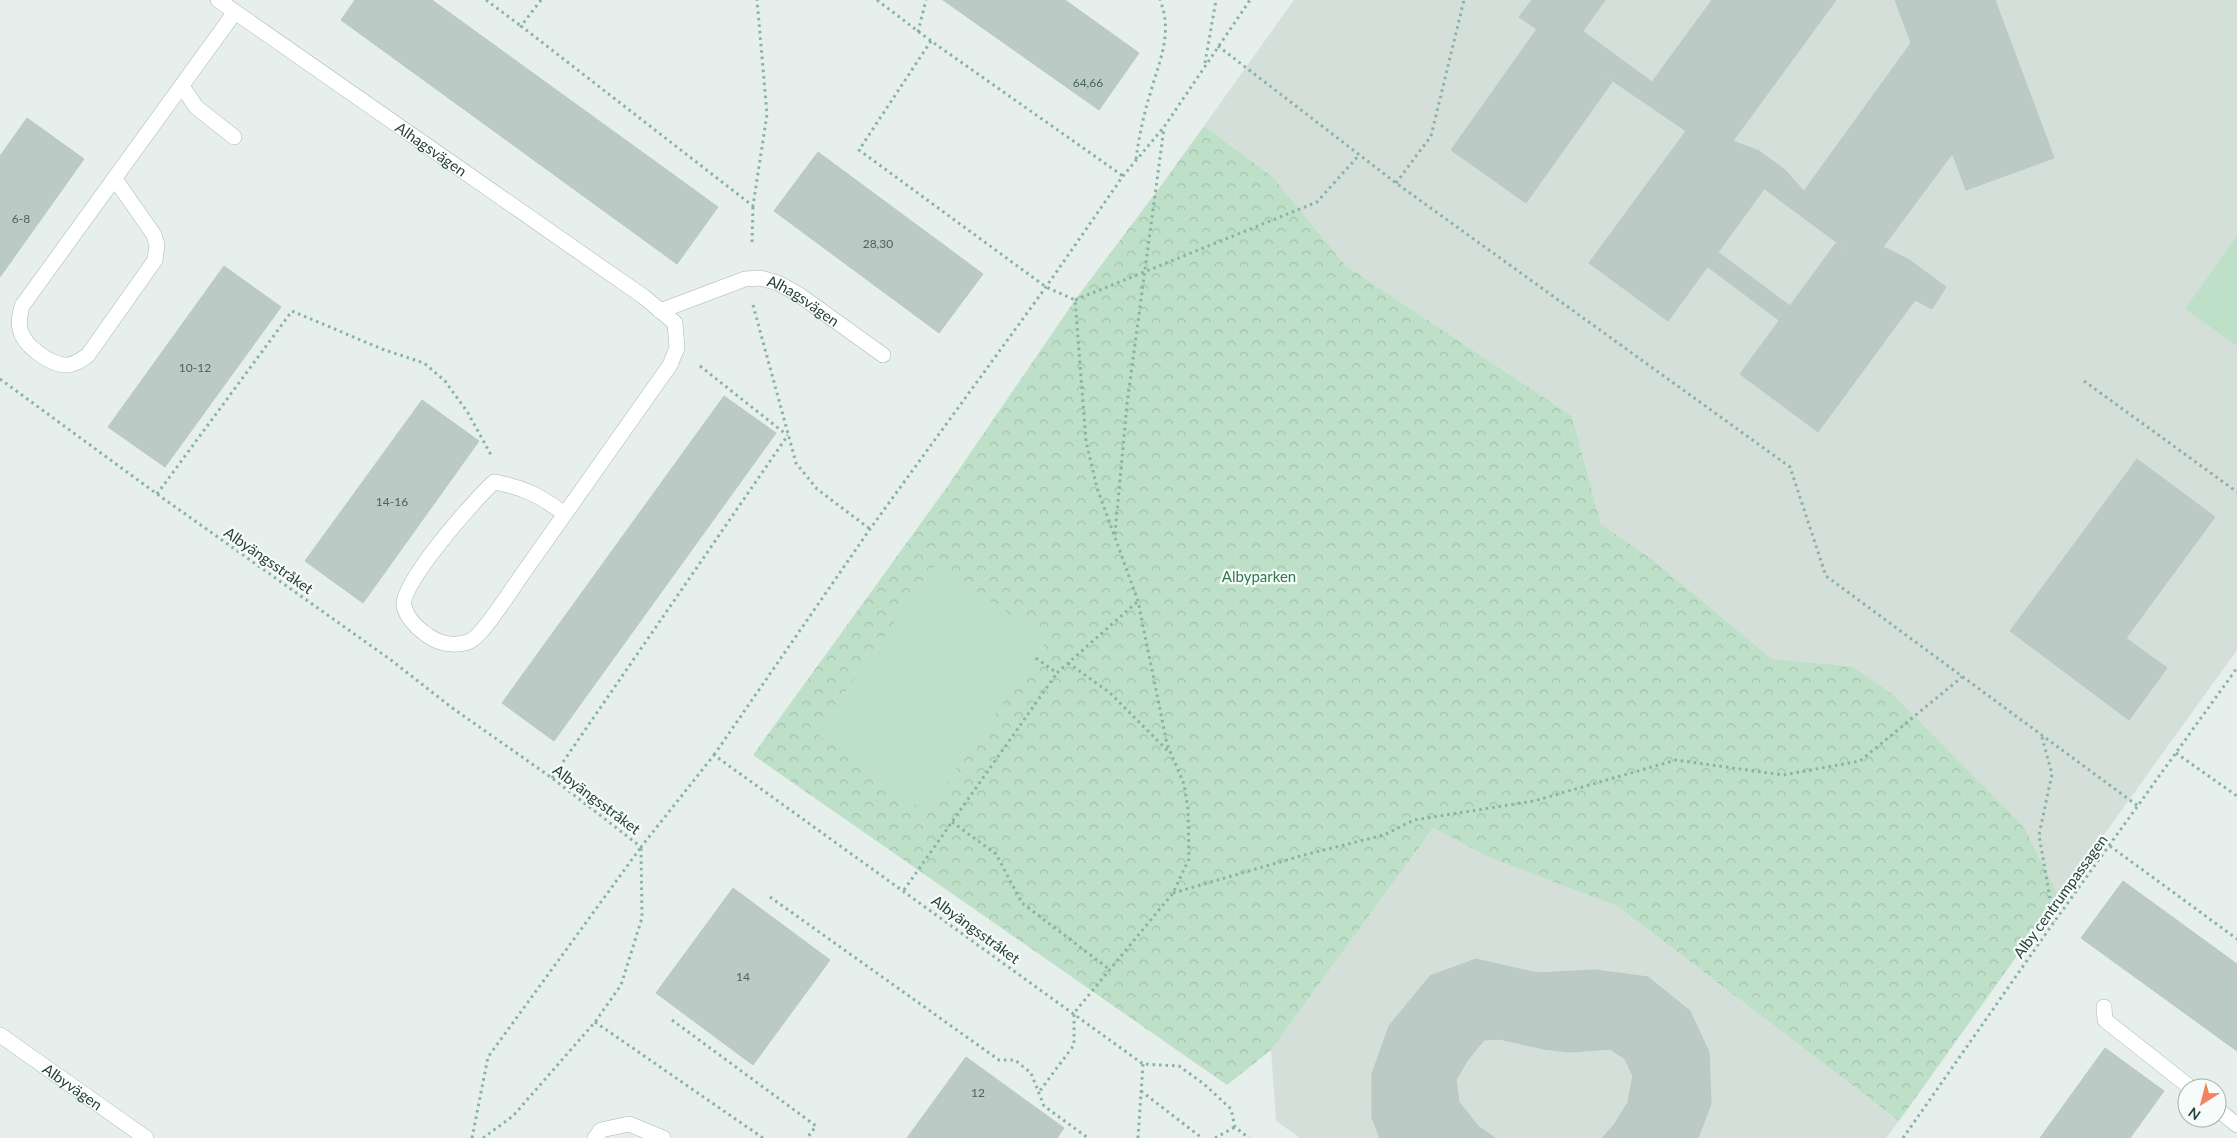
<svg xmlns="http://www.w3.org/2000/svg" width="2237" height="1138" font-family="Lato,sans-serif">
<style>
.built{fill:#d4dfda}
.forest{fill:url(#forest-crowns)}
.pitch{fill:#bfe0c8}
.building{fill:#bbcac4;stroke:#b8c9c2}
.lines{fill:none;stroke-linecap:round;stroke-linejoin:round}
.service-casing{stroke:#a8b8b2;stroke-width:16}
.minor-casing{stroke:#a8b8b2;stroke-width:16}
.tertiary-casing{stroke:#a8b8b2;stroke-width:16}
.path{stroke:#86b3a5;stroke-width:3;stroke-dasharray:2.5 4;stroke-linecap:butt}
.service{stroke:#fff;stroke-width:15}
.minor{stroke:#fff;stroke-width:15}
.tertiary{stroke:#fff;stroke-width:15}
.labels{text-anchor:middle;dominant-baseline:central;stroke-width:4.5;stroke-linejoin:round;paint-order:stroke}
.number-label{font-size:12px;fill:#4a645c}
.street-label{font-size:15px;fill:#24423a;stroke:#f7fbf9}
.park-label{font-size:15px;fill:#2d7a4b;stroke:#f7fbf9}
</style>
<defs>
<pattern id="forest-crowns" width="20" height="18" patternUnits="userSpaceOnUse" patternTransform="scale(1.25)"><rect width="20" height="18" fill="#bfe0c8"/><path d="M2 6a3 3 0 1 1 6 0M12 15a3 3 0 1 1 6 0" fill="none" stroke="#a4c1ad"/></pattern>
</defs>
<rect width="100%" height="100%" fill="#e6efeb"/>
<g class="built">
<path d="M1294,0H2237V650L2059,897L2024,827L1851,666L1772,659L1653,560L1601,524L1572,416L1345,265L1273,177L1204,126Z"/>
<path d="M1433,828L1488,857L1617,906L1899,1121L1886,1138H1300L1276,1121L1271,1050Z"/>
</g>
<path class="forest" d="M1204,126L1273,177L1345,265L1572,416L1601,524L1653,560L1772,659L1851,666L1891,693L2024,827L2059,897L1899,1121L1617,906L1488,857L1433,828L1271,1050L1227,1085L753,755L947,487L1075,300L1163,183Z"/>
<g class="pitch">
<path d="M2237,236V346L2185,309Z"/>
<path d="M937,563L1047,641L926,812L816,733Z"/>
</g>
<g class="building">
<path d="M355,0H432L718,207L677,264L341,20Z"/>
<path d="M943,0H1065L1139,53L1099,110Z"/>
<path d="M1532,0H1540L1733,141L1759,151L1784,169L1804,191L1883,247L1908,259L1946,287L1932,309L1915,300L1686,131L1519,17Z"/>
<path d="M1540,0H1605L1583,31Z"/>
<path d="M1712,0H1836L1733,141L1652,82Z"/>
<path d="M1895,0H1995L2054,158L1966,190Z"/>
<path d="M1537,29L1612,82L1526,203L1451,150Z"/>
<path d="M1911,43L1952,154L1883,247L1804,191Z"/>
<path d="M27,118L84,159L0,277V156Z"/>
<path d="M1686,131L1764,189L1668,321L1589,263Z"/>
<path d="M818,152L983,274L939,333L774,211Z"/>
<path d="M1836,243L1915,300L1818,432L1740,374Z"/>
<path d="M1719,253L1790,306L1780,321L1708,267Z"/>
<path d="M224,266L281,307L165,467L108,427Z"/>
<path d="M724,396L776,433L554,741L502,703Z"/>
<path d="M422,400L479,441L363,603L305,561Z"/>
<path d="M2137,459L2215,517L2126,638L2167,668L2129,720L2010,631Z"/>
<path d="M2123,881L2237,964V1051L2081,938Z"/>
<path d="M733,888L830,960L753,1065L656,993Z"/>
<path d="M1476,959L1537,973L1595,970L1648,977L1690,1011L1709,1052L1711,1104L1698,1138H1602L1614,1125L1628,1102L1633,1076L1625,1059L1610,1049L1569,1052L1544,1049L1499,1039L1484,1040L1467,1061L1456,1080L1459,1102L1478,1126L1495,1138H1380L1372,1118V1074L1389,1026L1430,976Z"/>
<path d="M2105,1048L2164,1091L2130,1138H2040Z"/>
<path d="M966,1057L1064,1128L1057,1138H907Z"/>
</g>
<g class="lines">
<g class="service-casing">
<path id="service" d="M595,1138L601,1130L629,1124L663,1138"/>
</g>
<g class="minor-casing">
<g id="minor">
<path id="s1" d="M218,0L644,297L675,323L677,348L670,365C620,436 569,508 519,579C510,592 482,636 470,641C456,647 439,644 427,635C417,628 407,618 404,606C399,585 476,498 494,482C524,487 540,496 565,514"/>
<path d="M182,86L196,107L234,137"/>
<path d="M115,179L154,235L157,245L155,260L88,355C81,360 73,366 64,365C48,363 23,345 20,329C18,321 20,314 22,306L235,12"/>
<path id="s2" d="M660,311L745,279L760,278L778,283L798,294L883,355"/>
<path d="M2104,1007L2105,1020L2191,1088"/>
<path d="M2217,1109L2237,1125"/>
</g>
</g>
<g class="tertiary-casing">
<g id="tertiary">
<path id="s3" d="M0,1035L146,1138"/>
</g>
</g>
<g class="path">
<path d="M486,0L521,26"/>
<path d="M541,0L521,26L753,206L767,114L757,0"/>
<path d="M877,0L931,41L1123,176"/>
<path d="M918,32L926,0"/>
<path d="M931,41L859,150L1046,287L1075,300L1086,441L1097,488L1138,601L1167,744L1184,784L1188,809L1189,859L1173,893L1074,1013V1045L1039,1092"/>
<path d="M1218,46L1396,183L1790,467L1826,576L2138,806"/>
<path d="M1205,63L1216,0"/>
<path d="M1136,159C1139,136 1144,113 1151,91C1160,59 1173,33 1160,0"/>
<path d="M1396,183L1431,136L1464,0"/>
<path d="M752,242L753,206"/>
<path d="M1075,300L1317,202L1359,155"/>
<path d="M753,305L796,463L817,489L870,529"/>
<path d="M700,366L787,435"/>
<path d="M0,379L157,494L391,660L451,707L552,778L641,847L714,755L1143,1064L1179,1066L1204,1084L1231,1109L1235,1127L1249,1138"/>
<path d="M2084,381L2237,492"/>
<path d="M157,494L292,311L382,349L424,363L445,381L468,413L491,455"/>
<path d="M1115,534L1127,404L1164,128"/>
<path d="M1036,658L1057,673L1138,601"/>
<path d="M1068,663L1109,692L1170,753"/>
<path d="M2042,737L2052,774L2039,835L2054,922"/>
<path d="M2176,753L2237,796"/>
<path d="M714,755L870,529L1046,287L1123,176L1164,127L1250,0"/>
<path d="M552,778L788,435"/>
<path d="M952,822L996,854L1022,903L1109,969"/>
<path d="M2110,846L2237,939"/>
<path d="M904,890L1057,673"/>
<path d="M1173,893L1304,855L1384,835L1414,820L1534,801L1676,760L1783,775L1860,761L1962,677"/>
<path d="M770,897L999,1060H1015L1031,1073L1044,1106L1088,1138"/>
<path d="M672,1020L816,1126L807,1138"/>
<path d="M595,1022L763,1138"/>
<path d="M1141,1091L1202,1138"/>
<path d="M472,1138L488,1057L641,847"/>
<path d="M483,1138L513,1116L595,1022L621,985L642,918L641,847"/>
<path d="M1138,1138L1143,1064"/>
<path d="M1215,1138L1235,1127"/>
<path d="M1903,1138L2054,922L2237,668"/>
</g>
<use href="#service" class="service"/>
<use href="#minor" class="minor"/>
<use href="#tertiary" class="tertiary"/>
</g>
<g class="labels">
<g class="number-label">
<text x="1088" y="82">64,66</text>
<text x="21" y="218">6-8</text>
<text x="878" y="243">28,30</text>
<text x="195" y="367">10-12</text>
<text x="392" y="501">14-16</text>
<text x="743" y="976">14</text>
<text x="978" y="1092">12</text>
</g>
<g class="street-label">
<text stroke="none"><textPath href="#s1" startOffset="260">Alhagsvägen</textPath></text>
<text stroke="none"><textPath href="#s2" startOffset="155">Alhagsvägen</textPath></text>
<text transform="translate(269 560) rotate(35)">Albyängsstråket</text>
<text transform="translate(597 799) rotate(37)">Albyängsstråket</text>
<text transform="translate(2060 896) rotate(-54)">Alby centrumpassagen</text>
<text transform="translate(976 929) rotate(36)">Albyängsstråket</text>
<text stroke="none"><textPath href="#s3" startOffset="89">Albyvägen</textPath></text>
</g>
<g class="park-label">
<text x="1259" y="576">Albyparken</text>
</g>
</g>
<g transform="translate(2202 1103) rotate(216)"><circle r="24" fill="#f7fbf9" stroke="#a3b1ad"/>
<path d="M0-4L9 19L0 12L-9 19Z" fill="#f4845f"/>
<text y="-8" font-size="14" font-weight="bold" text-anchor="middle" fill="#24423a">N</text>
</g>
</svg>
